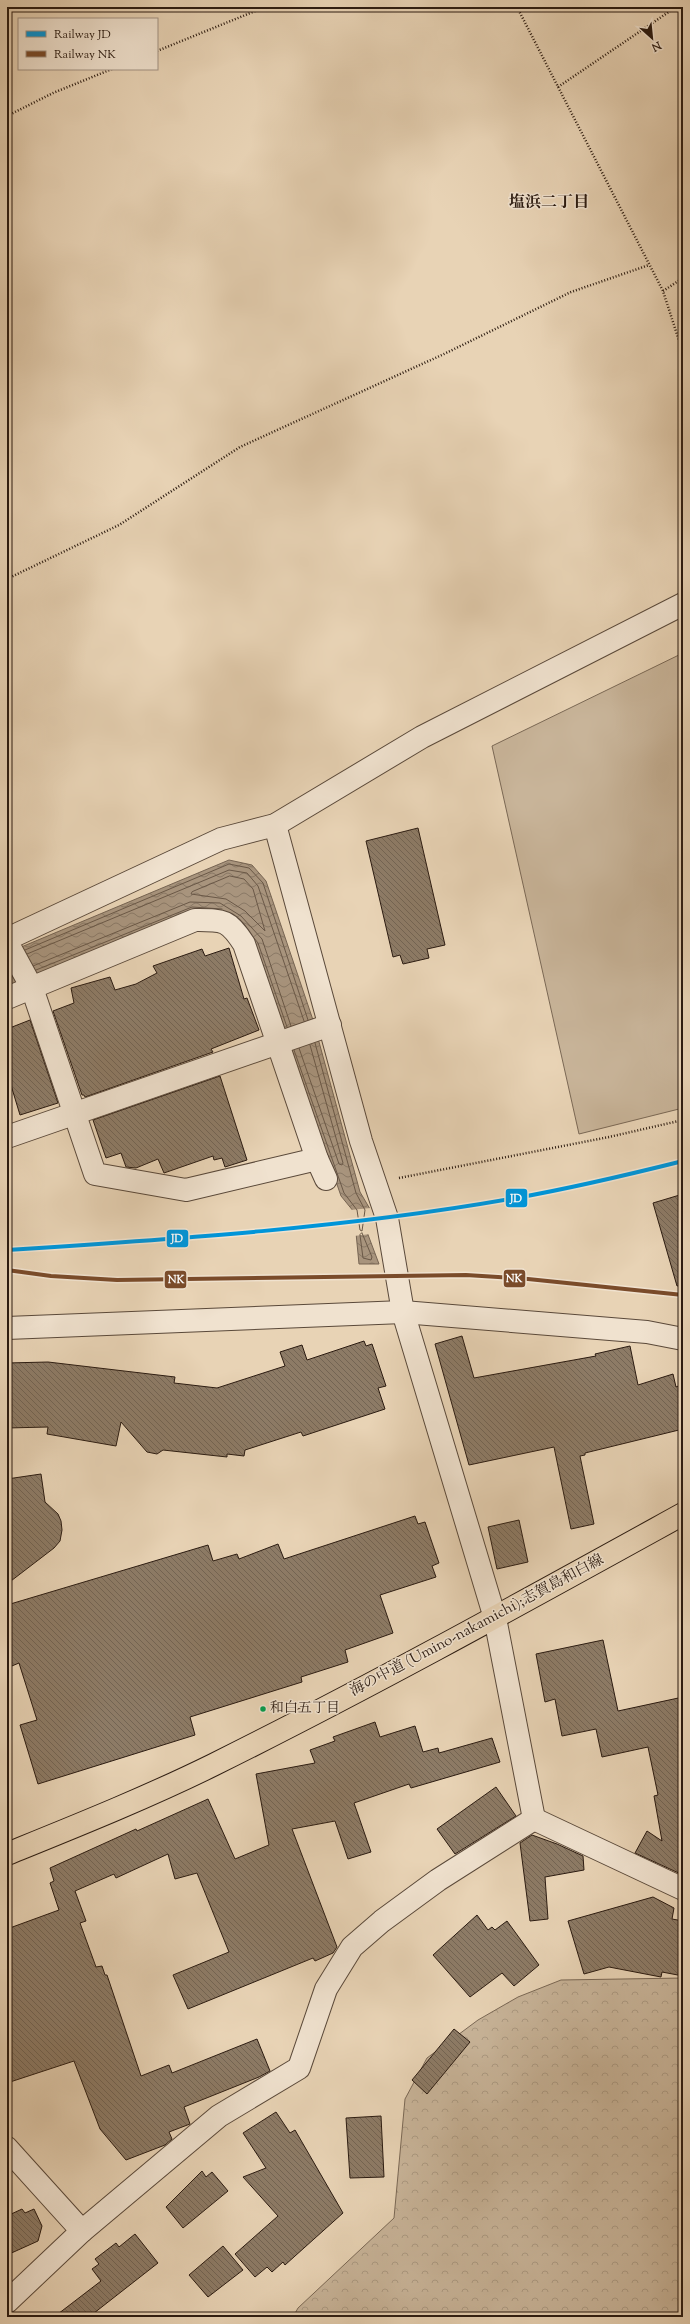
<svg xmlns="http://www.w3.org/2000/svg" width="690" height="2324" font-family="'Sorts Mill Goudy','Noto Serif JP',serif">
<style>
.grass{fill:#c8b499;stroke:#7a6855}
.forest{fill:url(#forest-crowns);stroke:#7a6855}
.water{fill:url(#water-waves);stroke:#766452}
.pier{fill:#e8d3b5}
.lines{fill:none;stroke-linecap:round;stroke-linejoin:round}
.shore{stroke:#6a5847;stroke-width:1}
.building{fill:url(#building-back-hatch);stroke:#2b1b11}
.street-casing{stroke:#5a493a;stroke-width:24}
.primary-casing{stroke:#2b1b11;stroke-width:24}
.path{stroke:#2b1b11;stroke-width:2.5;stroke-dasharray:1 2;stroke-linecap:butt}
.street{stroke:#f0e2cf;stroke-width:22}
.primary{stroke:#e8d3b5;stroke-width:22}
.rail-1-casing{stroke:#f0e2cf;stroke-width:7}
.rail-2-casing{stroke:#f0e2cf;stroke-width:7}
.rail-1{stroke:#0095d9;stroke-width:4}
.rail-2{stroke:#7a4b2a;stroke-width:4}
.bus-dot{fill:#029f4e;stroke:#f0e2cf;stroke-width:1.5}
.labels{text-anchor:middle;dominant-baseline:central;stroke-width:3;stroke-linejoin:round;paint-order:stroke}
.bus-label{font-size:14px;fill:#2b1b11;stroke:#f0e2cf;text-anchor:start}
.street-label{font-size:15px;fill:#2b1b11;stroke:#f0e2cf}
.neighbourhood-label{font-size:16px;font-weight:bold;fill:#2b1b11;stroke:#f0e2cf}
.line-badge{stroke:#f0e2cf;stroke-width:1.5}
.badge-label{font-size:11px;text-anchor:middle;font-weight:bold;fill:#fff}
</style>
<defs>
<pattern id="forest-crowns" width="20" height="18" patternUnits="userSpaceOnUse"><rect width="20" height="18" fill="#c8b499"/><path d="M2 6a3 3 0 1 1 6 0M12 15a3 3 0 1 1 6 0" fill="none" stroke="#ac9a83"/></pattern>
<pattern id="water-waves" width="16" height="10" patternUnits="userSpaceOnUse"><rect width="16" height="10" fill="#a8947d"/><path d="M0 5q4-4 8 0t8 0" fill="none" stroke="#897865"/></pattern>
<pattern id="building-back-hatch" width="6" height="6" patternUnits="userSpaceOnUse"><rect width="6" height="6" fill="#8d7b66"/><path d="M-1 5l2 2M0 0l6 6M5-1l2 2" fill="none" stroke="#736453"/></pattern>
</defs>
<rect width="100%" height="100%" fill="#e8d3b5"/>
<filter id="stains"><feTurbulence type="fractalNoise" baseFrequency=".005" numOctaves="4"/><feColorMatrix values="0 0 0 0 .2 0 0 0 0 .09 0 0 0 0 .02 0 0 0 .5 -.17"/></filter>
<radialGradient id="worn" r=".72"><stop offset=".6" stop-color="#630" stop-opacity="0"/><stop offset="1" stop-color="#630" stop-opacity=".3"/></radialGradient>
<path class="grass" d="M683,653V1108L579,1134L492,746Z"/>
<path class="forest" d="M683,1978V2312L680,2317H293L298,2308L394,2218L405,2099L427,2058L478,2020L518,1997L561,1980Z"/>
<path class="water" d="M229,860L252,865L266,881L313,1020L360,1192L370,1209L367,1232L379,1264H359L354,1212L341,1196L254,944L193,911L7,986V953Z"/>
<path class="pier" d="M371,1208L370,1234L354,1236L350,1210Z"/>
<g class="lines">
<g class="shore">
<path d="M230,876L244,879L253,889L265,931L245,911L226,899L191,894L192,892Z"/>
<path d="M254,938L258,943L287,1027"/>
<path d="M25,950L229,864L249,868L263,883L308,1020"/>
<path d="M27,954L229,870L247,873L258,886L304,1021"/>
<path d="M33,966L190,902L220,903L241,916L262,939L291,1026"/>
<path d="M36,970L192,907L222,909"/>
<path d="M299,1048L339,1164L342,1165L343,1163L310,1045"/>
<path d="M294,1050L344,1193L357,1210L360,1230L362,1231L365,1210L356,1193L315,1043"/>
<path d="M362,1233L372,1257L371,1260L363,1258L360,1235Z"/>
</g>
</g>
<g class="building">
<path d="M418,828L445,945L427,949L429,958L403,964L400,955L393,957L366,841Z"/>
<path d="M229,948L244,999L247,998L259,1030L211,1049L213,1052L85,1097L84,1095H82L53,1011L74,1003L71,988L110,977L115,990L136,984L157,973L153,966L202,949L205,956Z"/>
<path d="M30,1020L58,1103L20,1115L7,1072V1029Z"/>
<path d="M220,1076L247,1160L225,1167L222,1158L214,1160L213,1156L164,1173L158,1159L136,1168L126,1167L121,1153L106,1158L93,1120Z"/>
<path d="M683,1194V1285L677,1286L653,1203Z"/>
<path d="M462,1336L474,1378L596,1356L595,1354L630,1346L638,1385L673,1374L676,1387L683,1384V1429L585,1453V1455L580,1456L594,1524L571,1529L554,1447L469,1465L435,1344Z"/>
<path d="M364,1341L366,1346L372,1344L386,1386L378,1388L385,1409L303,1436L301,1432L245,1450L244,1456L227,1454V1457L163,1450L157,1454L147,1452L121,1422L116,1446L47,1434L48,1427L7,1428V1363L48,1362L175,1377L174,1383L217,1388L285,1366L280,1352L302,1345L307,1360Z"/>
<path d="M41,1474L45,1502L58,1514L61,1521L62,1530L60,1541L54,1548L7,1584V1479Z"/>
<path d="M415,1516L418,1524L425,1522L439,1563L432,1566L436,1577L380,1595L393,1633L345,1650L348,1662L301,1677L302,1682L190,1717L195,1735L38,1784L20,1725L37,1720L19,1663L7,1668V1605L208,1545L213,1561L237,1554L239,1559L278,1544L284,1559Z"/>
<path d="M519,1520L528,1562L497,1569L488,1527Z"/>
<path d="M603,1640L618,1711L683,1697V1875L635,1853L647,1831L662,1841L654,1796L658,1795L648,1747L602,1757L596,1729L562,1736L555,1699L545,1702L536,1654Z"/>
<path d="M375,1722L380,1737L415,1726L423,1752L438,1748L439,1753L492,1738L500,1762L411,1788L409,1784L354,1803L371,1852L348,1859L335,1821L292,1829L337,1947L333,1953L315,1961L313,1958L188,2009L173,1975L229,1952L197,1873L175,1879L168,1854L116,1878L114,1874L75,1891L86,1921L80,1923L96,1967L102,1966L105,1975H107L141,2076L169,2065L172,2073L257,2039L270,2071L259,2077L184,2107L190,2124L169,2132L172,2139L165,2145L126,2160L100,2129L74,2061L7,2083V1929L59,1910L50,1883L54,1881L50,1868L136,1829L137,1831L208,1799L235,1859L269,1845L256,1774L315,1763L310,1750L335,1741L333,1737Z"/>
<path d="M496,1787L516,1816L455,1854L437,1829Z"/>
<path d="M532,1835L557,1844L583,1856L584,1870L545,1877L548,1919L530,1921L520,1843Z"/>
<path d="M653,1897L674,1908L672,1919L683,1921V1976L662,1972L661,1977L609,1967L584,1974L568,1921Z"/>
<path d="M477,1915L488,1930L492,1927L495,1930L507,1921L539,1965L514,1986L502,1973L470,1997L433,1955Z"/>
<path d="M454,2029L470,2042L427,2094L412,2080Z"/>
<path d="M276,2112L290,2133L295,2130L343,2213L285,2265L283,2262L272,2272L267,2267L255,2277L235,2254L278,2216L243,2177L266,2168L243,2133Z"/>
<path d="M381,2116L384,2177L350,2178L346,2118Z"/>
<path d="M202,2171L206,2177L212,2172L228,2191L183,2228L166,2207Z"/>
<path d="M22,2209L25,2213L34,2209L42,2226L38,2241L7,2255V2216Z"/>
<path d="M135,2234L158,2263L89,2317H54L101,2281L92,2269L99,2264L95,2259L116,2243L119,2247Z"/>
<path d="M223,2246L243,2270L208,2297L189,2275Z"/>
</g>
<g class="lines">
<g class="street-casing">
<g id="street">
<path d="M275,825L361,1141L387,1218L403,1312L495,1618L534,1819"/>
<path d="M7,939L221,839L275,825L422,737L683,604"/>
<path d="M7,942L32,988L95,1174L186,1190L317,1159"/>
<path d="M7,998L195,920C223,920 228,919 244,944L317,1159L326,1179"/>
<path d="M7,1137L330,1025"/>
<path d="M7,1328L403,1312L647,1332L683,1339"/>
<path d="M534,1819L683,1889"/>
<path d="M7,2148L82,2231"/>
<path d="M7,2302L82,2231L219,2116L299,2068L326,1989L352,1947L382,1921L438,1880L534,1819"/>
</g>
</g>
<g class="primary-casing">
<path id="primary" d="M7,1854C76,1826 146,1798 213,1765C372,1686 527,1600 683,1514"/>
</g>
<g class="path">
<path d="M517,7L663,291L683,353"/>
<path d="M157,51L265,7"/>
<path d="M558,87L676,7"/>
<path d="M7,116L53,93L112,69"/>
<path d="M663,291L683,278"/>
<path d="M7,579L119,525L240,447L444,354L571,292L649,265"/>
<path d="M399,1178L609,1137L683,1120"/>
</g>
<use href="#street" class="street"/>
<use href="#primary" class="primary"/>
<g class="rail-1-casing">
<path id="rail-1" d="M7,1250C177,1239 347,1228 516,1198C572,1188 627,1175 683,1161"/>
</g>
<g class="rail-2-casing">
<path id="rail-2" d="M7,1270L51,1276L117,1280L466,1275L528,1279L683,1295"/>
</g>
<use href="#rail-1" class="rail-1"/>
<use href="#rail-2" class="rail-2"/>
</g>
<circle class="bus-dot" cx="263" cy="1709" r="3.5"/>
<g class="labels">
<g class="bus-label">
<text x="270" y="1709">和白五丁目</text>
</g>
<g class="street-label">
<text transform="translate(477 1626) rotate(-28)">海の中道 (Umino-nakamichi);志賀島和白線</text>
</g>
<g class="neighbourhood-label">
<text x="549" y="203">塩浜二丁目</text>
</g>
</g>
<g class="line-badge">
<rect x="505" y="1188" width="23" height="20" rx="4" fill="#0095d9"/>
<rect x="166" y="1229" width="23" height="19" rx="4" fill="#0095d9"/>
<rect x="503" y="1269" width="23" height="19" rx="4" fill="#7a4b2a"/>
<rect x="164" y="1270" width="23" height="19" rx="4" fill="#7a4b2a"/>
</g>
<g class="badge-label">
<text x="516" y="1202">JD</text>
<text x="177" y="1242">JD</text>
<text x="514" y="1282">NK</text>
<text x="176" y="1283">NK</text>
</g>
<rect width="690" height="2324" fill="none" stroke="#e8d3b5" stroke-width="24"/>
<rect x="8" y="8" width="674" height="2308" fill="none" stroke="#2b1b11" stroke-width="2"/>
<rect x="12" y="12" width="666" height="2300" fill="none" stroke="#2b1b11"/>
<rect x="18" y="18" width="140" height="52" fill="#f0e2cf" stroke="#a19283"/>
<rect x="26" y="31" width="20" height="6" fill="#0095d9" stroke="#a19283"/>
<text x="54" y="38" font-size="12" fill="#2b1b11">Railway JD</text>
<rect x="26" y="51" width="20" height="6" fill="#7a4b2a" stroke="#a19283"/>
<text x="54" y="58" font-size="12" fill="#2b1b11">Railway NK</text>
<g transform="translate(652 38) rotate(153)" stroke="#f0e2cf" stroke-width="3" paint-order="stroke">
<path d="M0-3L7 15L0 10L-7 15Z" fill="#2b1b11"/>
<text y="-6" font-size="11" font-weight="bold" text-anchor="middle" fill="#2b1b11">N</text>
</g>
<rect width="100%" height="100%" filter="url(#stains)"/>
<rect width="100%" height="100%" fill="url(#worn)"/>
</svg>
